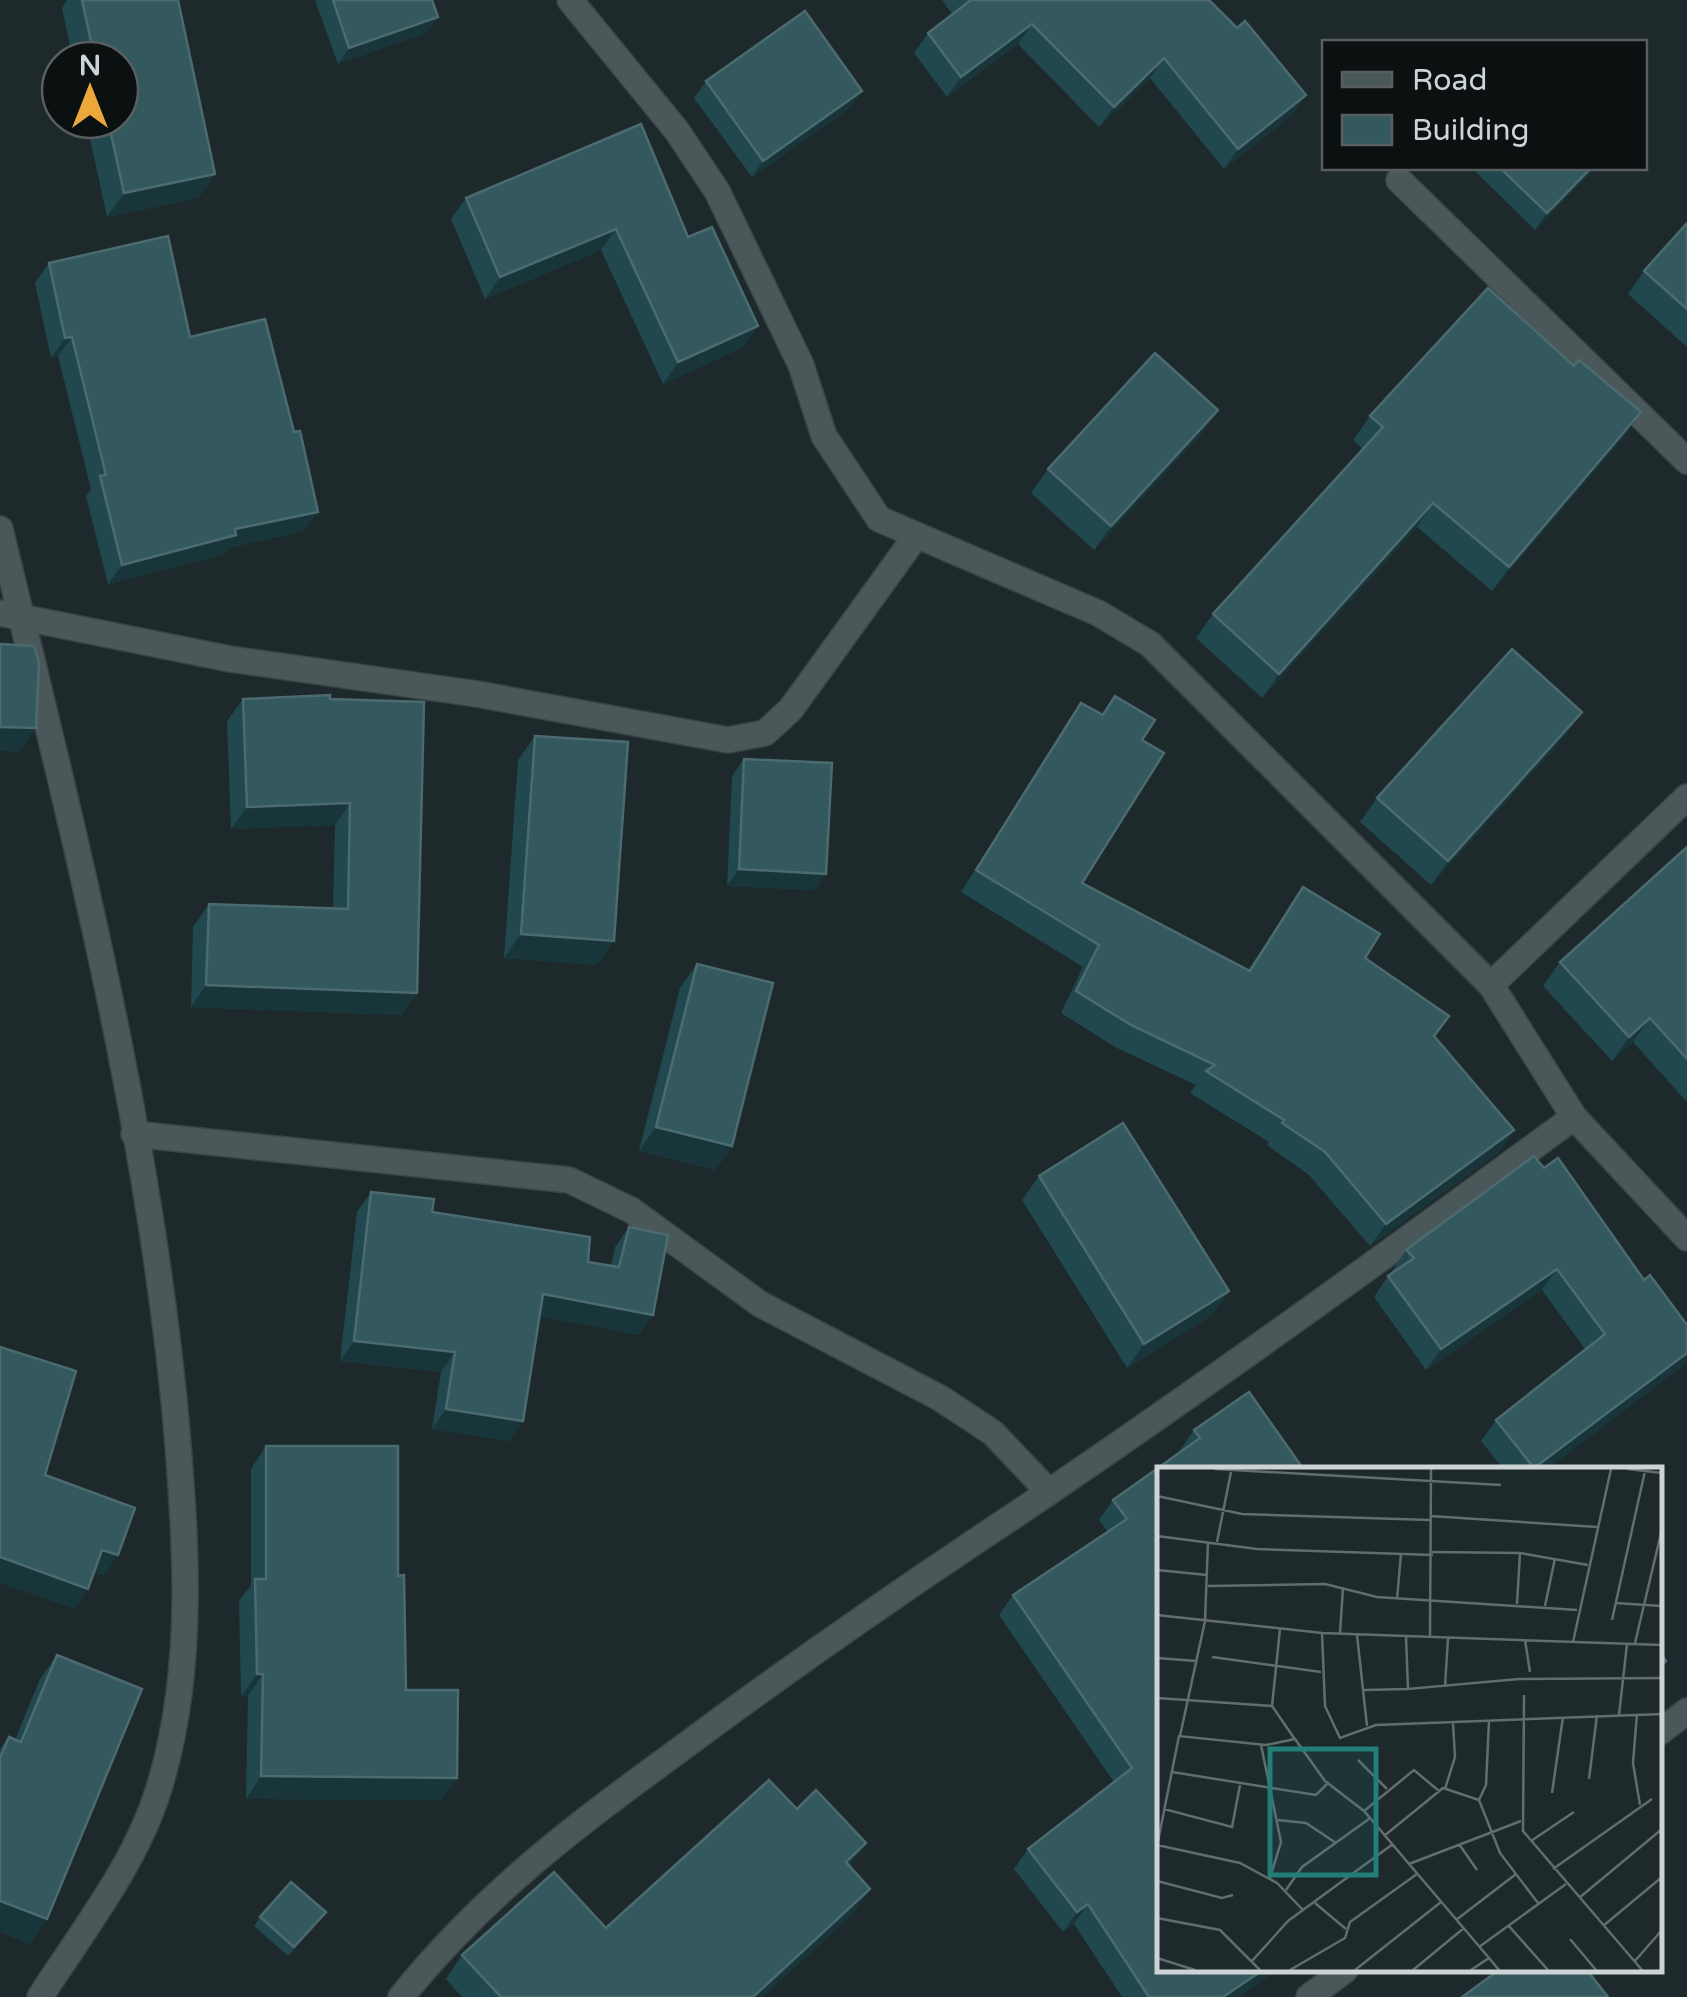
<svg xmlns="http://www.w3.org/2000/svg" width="1687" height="1997" font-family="'Varela Round',sans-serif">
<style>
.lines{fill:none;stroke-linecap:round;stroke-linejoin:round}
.minor-casing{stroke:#3a4446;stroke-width:28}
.minor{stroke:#4b585a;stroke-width:25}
.wall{fill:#21484e}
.shaded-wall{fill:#18363a}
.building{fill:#33585d;stroke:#4c6b70;stroke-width:2.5}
.inset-road{fill:none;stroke:#636d6f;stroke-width:2.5}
.view{fill:#227f78;fill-opacity:0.15;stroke:#227f78;stroke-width:5}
.inset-edge{fill:none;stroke:#cdd4d6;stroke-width:5}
</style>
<rect width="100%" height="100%" fill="#1d292b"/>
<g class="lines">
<g class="minor-casing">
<g id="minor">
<path d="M570,0L677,131L717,191L801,365L824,436L879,519L1098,613L1150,644L1491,985L1574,1117L1687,1238"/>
<path d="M1399,180L1687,461"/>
<path d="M0,529C71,822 148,1119 176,1421C186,1539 195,1662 162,1778C140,1859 85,1927 40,1997"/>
<path d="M0,613L230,659L477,694L728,740L765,733L791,709L916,536"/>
<path d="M1491,985L1687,797"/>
<path d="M134,1134L569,1180L631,1210L760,1304L940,1398L993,1433L1049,1492"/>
<path d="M1660,1732L1687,1711"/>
<path d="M401,1997C486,1892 574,1827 682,1748C791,1667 902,1590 1015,1515C1205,1387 1390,1253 1574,1117"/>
<path d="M1309,1997L1345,1970"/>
</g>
</g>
<use href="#minor" class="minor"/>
</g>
<g class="wall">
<path d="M67,0H178L215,174L198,198L107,217L86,120H120V60H73L62,8Z"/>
<path d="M315,0H432L426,33L338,64Z"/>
<path d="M942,0H1209L1306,95L1291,116L1224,169L1150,78L1099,127L1018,44L947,97L914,53L928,33L952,14Z"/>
<path d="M706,81L850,108L752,177L694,98Z"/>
<path d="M1474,168H1595L1535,230L1473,169Z"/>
<path d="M466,198L688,237L758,326L743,347L663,384L601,250L485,299L451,219Z"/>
<path d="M1687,223V347L1628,294L1644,271Z"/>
<path d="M49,263L190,337L304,531L228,548L223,555L108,584L86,496L91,489L58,356L51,358L35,283Z"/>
<path d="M1218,410L1201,434L1094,550L1031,493L1048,469Z"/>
<path d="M1370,416L1624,437L1492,591L1417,527L1262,698L1196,638L1213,614L1363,449L1353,440Z"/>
<path d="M1115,696L1142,740L1082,883L1248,970L1303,887L1514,1130L1499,1152L1370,1246L1309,1175L1267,1145L1269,1142L1190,1093L1196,1085L1115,1047L1061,1013L1083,967L961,892L1081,703L1102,715Z"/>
<path d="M243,699H330L417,993L401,1015L191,1007L193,927L209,904L333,908L335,825L231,829L227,721Z"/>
<path d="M1582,712L1565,736L1431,885L1360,822L1377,798Z"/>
<path d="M535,736L597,965L504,958L518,760Z"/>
<path d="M744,759L815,890L727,886L732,776Z"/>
<path d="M1687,847V1102L1633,1042L1612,1061L1543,986L1560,962Z"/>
<path d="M697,964L732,1146L715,1170L639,1151L680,988Z"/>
<path d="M1534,1156L1685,1364L1546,1470H1504L1481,1441L1496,1420L1585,1349L1542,1290L1426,1370L1374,1297L1388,1276L1393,1273L1392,1271L1406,1250Z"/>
<path d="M1039,1176L1229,1291L1212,1315L1127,1368L1022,1200Z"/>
<path d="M371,1192L588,1262L611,1266L615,1247L629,1227L639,1335L540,1316L509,1441L432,1429L441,1372L340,1361L357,1212Z"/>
<path d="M1194,1430L1304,1470H1160V1970H1278L1238,1997H1122L1074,1924L1063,1932L1014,1869L1028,1849L1114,1782L999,1615L1013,1595L1108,1532L1099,1520L1113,1500L1181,1451L1180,1450Z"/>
<path d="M266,1446L398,1576L406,1690L457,1778L441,1800L246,1799L248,1696H241L239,1601L251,1585V1469Z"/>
<path d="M57,1655L47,1919L30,1944L0,1932V1749L9,1737L15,1740L40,1679Z"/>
<path d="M850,1866L853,1914L762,1997H462L446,1979L462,1955L606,1928Z"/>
<path d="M326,1912L288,1956L254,1926L260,1917Z"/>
</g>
<g class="shaded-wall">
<path d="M438,17L426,33L338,64L349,48Z"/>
<path d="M1032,24L1018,44L947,97L961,77Z"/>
<path d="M1164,58L1150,78L1099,127L1114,107Z"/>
<path d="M862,91L850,108L752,177L763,161Z"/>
<path d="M1306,95L1291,116L1224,169L1238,149Z"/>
<path d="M1591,168H1595L1535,230L1547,213Z"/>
<path d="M215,174L198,198L107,217L124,193Z"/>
<path d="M616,229L601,250L485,299L500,277Z"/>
<path d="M758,326L743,347L663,384L678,362Z"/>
<path d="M72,337L58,356L51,358L65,338Z"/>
<path d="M1218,410L1201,434L1094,550L1111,526Z"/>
<path d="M1641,412L1624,437L1492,591L1509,567Z"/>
<path d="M1433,503L1417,527L1262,698L1279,674Z"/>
<path d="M318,512L304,531L228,548L223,555L108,584L122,565L235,529Z"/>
<path d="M1582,712L1565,736L1431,885L1448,861Z"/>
<path d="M0,727L36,728L19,752L0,751Z"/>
<path d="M350,803L335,825L231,829L247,807Z"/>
<path d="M739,869L826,874L815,890L727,886Z"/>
<path d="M521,934L614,941L597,965L504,958Z"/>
<path d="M206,985L417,993L401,1015L191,1007Z"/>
<path d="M1650,1018L1633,1042L1612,1061L1629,1037Z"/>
<path d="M656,1127L732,1146L715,1170L639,1151Z"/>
<path d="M1514,1130L1499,1152L1370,1246L1386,1224Z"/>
<path d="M1557,1269L1542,1290L1426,1370L1441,1349Z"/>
<path d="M1229,1291L1212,1315L1127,1368L1144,1344Z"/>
<path d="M543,1294L653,1315L639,1335L529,1314Z"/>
<path d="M354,1341L455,1352L441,1372L340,1361Z"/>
<path d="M1687,1353V1362L1685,1364L1546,1470H1533Z"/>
<path d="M446,1409L523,1421L509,1441L432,1429Z"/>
<path d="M102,1550L118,1555L104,1576L88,1570Z"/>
<path d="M0,1557L88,1589L74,1609L0,1583Z"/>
<path d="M257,1674H263L248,1696H241Z"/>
<path d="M261,1776L457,1778L441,1800L246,1799Z"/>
<path d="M866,1843L849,1868L846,1862Z"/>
<path d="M870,1889L853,1914L762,1997H753Z"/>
<path d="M0,1901L47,1919L30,1944L0,1932Z"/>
<path d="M1088,1904L1074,1924L1063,1932L1077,1912Z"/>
<path d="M1263,1970H1278L1238,1997H1223Z"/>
</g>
<g class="building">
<path d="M82,0H178L215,174L124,193L108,120H120V60H95Z"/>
<path d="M333,0H432L438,17L349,48Z"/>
<path d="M971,0H1209L1237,28L1245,21L1306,95L1238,149L1164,58L1114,107L1032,24L961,77L928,33Z"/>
<path d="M805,11L862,91L763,161L706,81Z"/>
<path d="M641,124L688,237L712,227L758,326L678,362L616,229L500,277L466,198Z"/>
<path d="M1500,168H1591L1547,213Z"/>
<path d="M1687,223V309L1644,271Z"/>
<path d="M168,236L190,337L265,319L294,432L300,431L318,512L235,529L236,535L122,565L100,476L106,475L72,337L65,338L49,263Z"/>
<path d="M1488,288L1574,366L1579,360L1641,412L1509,567L1433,503L1279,674L1213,614L1383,427L1370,416Z"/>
<path d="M1155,353L1218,410L1111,526L1048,469Z"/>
<path d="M0,644L34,646L39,663L36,728L0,727Z"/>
<path d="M1512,649L1582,712L1448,861L1377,798Z"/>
<path d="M330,695V699L424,702L417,993L206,985L209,904L348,909L350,803L247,807L243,699Z"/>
<path d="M1115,696L1155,720L1142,740L1164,753L1082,883L1250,971L1303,887L1380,934L1365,958L1449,1016L1434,1036L1514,1130L1386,1224L1325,1152L1282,1123L1284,1120L1206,1071L1215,1065L1131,1025L1076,991L1099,945L976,870L1081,703L1103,715Z"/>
<path d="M535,736L628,742L614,941L521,934Z"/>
<path d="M744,759L832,763L826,874L739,869Z"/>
<path d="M1687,847V1059L1650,1018L1629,1037L1560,962Z"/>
<path d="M697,964L773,983L732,1146L656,1127Z"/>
<path d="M1123,1123L1229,1291L1144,1344L1039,1176Z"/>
<path d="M1534,1156L1544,1168L1558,1158L1644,1280L1650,1275L1687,1325V1353L1534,1468L1496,1420L1605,1334L1557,1269L1441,1349L1388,1276L1414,1258L1406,1250Z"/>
<path d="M371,1192L434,1199L432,1212L590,1237L588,1262L619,1267L629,1227L668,1235L653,1315L543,1294L523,1421L446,1409L455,1352L354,1341Z"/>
<path d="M0,1347L76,1371L45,1475L135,1508L118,1555L102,1550L88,1589L0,1557Z"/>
<path d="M1249,1392L1304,1470H1160V1970H1263L1223,1997H1149L1088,1904L1077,1912L1028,1849L1132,1768L1013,1595L1127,1519L1113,1500L1200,1438L1194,1430Z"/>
<path d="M266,1446H398V1576L404,1575L406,1690H458L457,1778L261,1776L263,1674H257L255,1579H266Z"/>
<path d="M1660,1653L1666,1661L1660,1666Z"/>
<path d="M57,1655L142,1689L47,1919L0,1901V1758L9,1737L21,1742Z"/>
<path d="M769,1780L797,1809L816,1790L866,1843L846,1862L870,1889L753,1997H501L462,1955L554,1872L606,1928Z"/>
<path d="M291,1882L326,1912L294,1947L260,1917Z"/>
<path d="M1499,1970H1587L1608,1997H1462Z"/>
</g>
<g transform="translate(1157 1467)">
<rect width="505" height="505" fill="#1d292b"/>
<path class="inset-road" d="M58,2L344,18M471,2L505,6M0,29L85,47L273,53M273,49L440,60M0,69L100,82L276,88M60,75L74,5M275,85L363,86L431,98M0,103L50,108M51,119L168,117L220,130L420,143M240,132L244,87M458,136L505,139M360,137L363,86M388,139L398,91M0,148L165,166L505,178M455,153L488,4M123,162L115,239L137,271M165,166L168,239L183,271L219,258L505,247M183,166L186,121M200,168L210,259M249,169L251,222L362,212L505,211M273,169L274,2M368,173L373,205M416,175L454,2M478,176L505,62M55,190L164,205M0,191L39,194M288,220L291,171M207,223L251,222M367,228L366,364L485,503M0,231L115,239M480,247L476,296L483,338M462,248L470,177M23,269L48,154L51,75M104,278L124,375L113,411M201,293L230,322M15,305L159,328L171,316M432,312L440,248M288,322L298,290L296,256M395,326L406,250M322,333L329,318L332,254M7,342L75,360L83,318M207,344L257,303L282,324M121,353L149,356L179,376M227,369L286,321L322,333L343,386L381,436M374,374L417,345M302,377L320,403M0,378L83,396L120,416L146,443M0,379L22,269L109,278L138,272L168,314L207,344L332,491M252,397L364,354M396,402L495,332M0,414L65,431L76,428M129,423L145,400L212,352M422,431L505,362M158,436L189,462M0,451L63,463L103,503M299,453L359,407M351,458L391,503M446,459L505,410M413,472L439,503M322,480L409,417M0,491L38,503M95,494L131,454L236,377M477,495L505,463M133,503L188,471L193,455L260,407M198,503L284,435M256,503L307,461M314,503L332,491L342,503"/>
<path class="view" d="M113,282H219V408H113Z"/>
<rect width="505" height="505" class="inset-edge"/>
</g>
<rect x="1322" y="40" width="325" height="130" fill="#0b1011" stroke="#595e60" stroke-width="2.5"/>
<rect x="1342" y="72" width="50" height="15" fill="#4b585a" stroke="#595e60" stroke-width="2.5"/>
<text x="1412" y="90" font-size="30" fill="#cdd4d6">Road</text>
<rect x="1342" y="115" width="50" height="30" fill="#33585d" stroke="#595e60" stroke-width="2.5"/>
<text x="1412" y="140" font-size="30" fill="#cdd4d6">Building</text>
<g transform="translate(90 90)"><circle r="48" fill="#0b1011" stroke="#595e60" stroke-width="2.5"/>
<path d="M0-8L18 38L0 25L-18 38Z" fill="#eda83b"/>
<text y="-15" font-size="28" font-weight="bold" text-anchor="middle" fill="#cdd4d6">N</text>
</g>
</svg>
